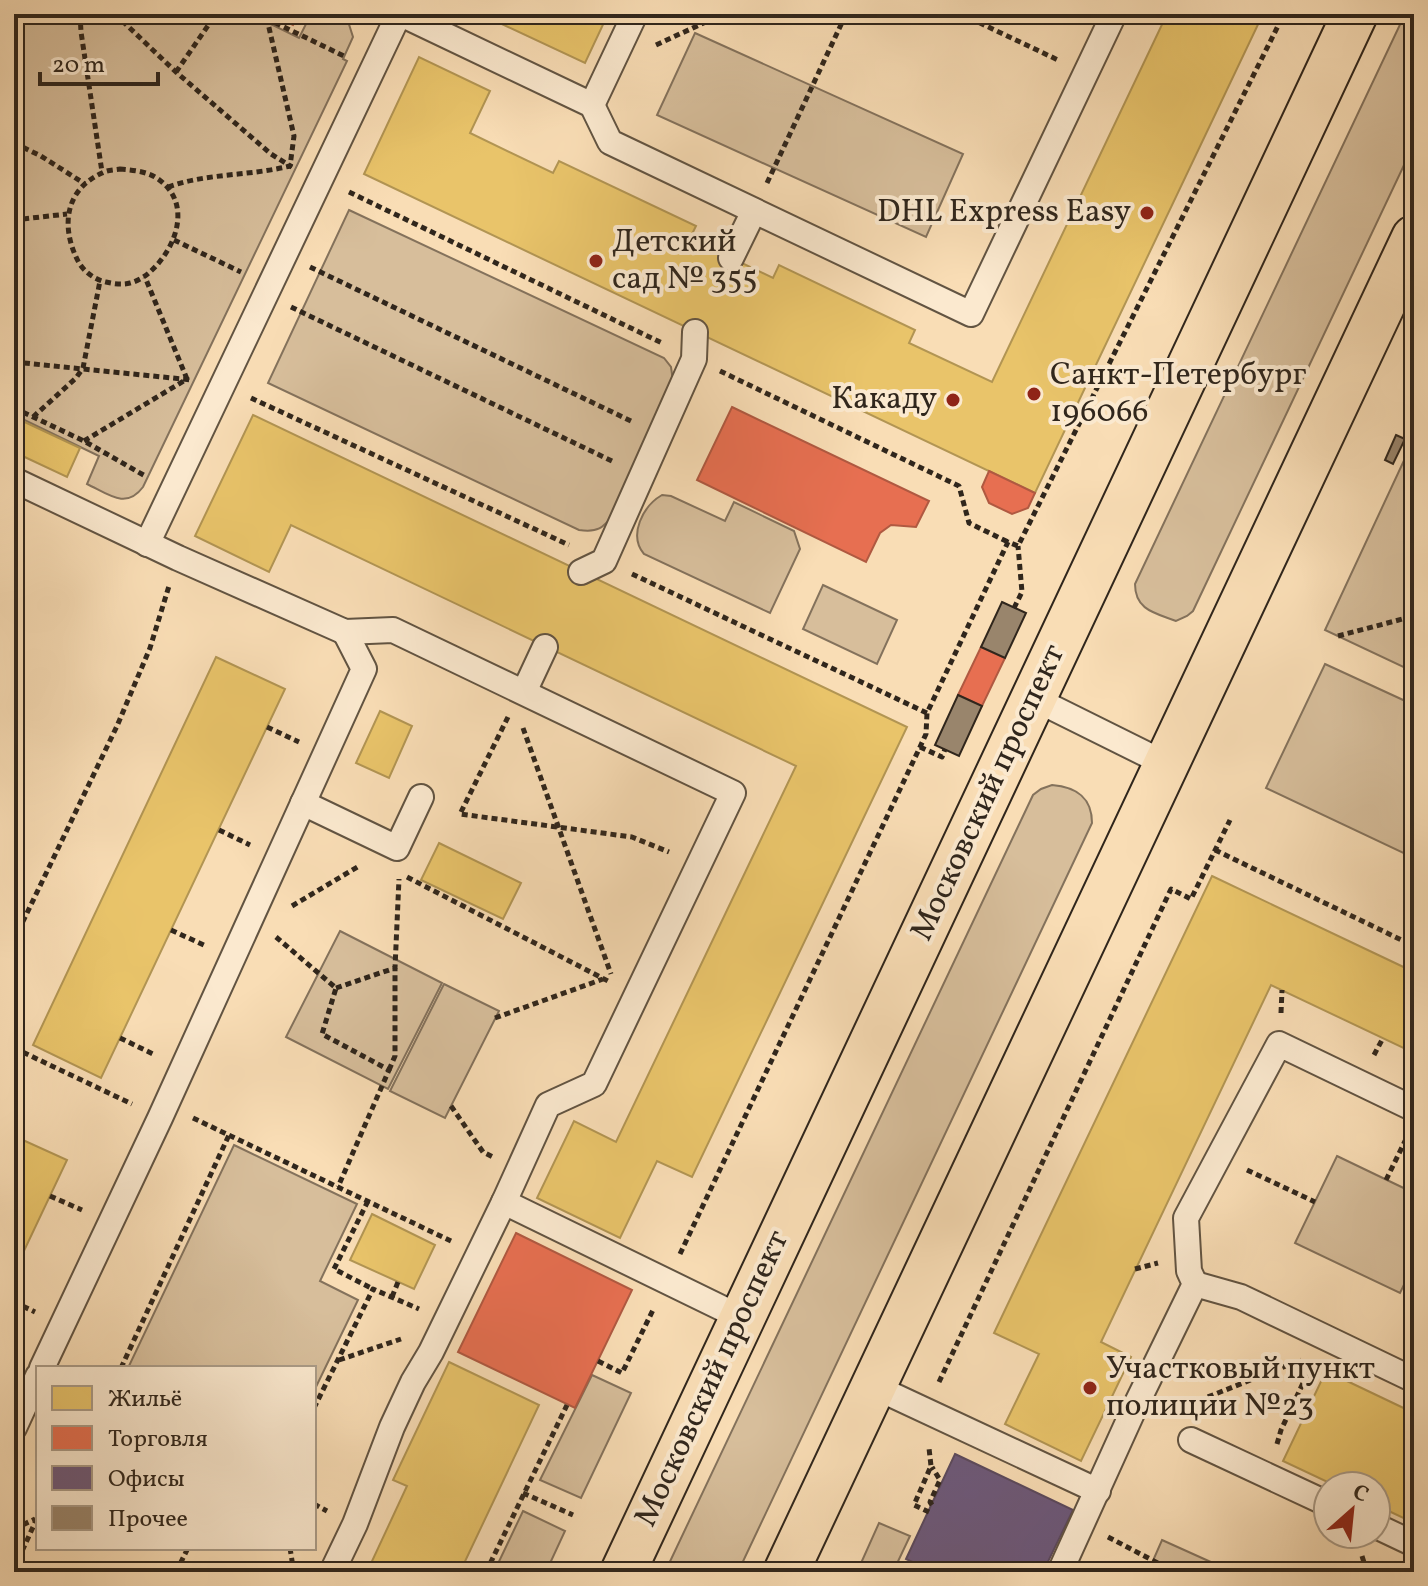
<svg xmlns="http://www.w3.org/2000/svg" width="1428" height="1586" font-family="Vollkorn,serif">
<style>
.green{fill:#d7be9b;stroke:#84725c;stroke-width:2}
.homes{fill:#e9c46a;stroke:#b29553;stroke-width:2}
.shops{fill:#e76f51;stroke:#b05941;stroke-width:2}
.offices{fill:#6d597a;stroke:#5b4a5e;stroke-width:2}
.building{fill:#99856c;stroke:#30261c;stroke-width:2}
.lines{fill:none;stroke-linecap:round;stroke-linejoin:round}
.lane-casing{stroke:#625442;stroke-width:28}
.primary-casing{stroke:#30261c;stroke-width:48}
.path{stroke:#30261c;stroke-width:5;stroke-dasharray:6 4;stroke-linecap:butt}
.lane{stroke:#fbe9cf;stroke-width:24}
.primary{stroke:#f9ddb5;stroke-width:44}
.poi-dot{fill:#8f2418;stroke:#fbe9cf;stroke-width:3}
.labels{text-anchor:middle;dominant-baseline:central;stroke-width:8;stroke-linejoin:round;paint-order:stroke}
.poi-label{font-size:32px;fill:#30261c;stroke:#fbe9cf;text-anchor:start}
.street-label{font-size:32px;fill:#30261c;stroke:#fbe9cf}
</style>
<rect width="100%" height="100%" fill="#f9ddb5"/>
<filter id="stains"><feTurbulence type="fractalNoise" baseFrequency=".0025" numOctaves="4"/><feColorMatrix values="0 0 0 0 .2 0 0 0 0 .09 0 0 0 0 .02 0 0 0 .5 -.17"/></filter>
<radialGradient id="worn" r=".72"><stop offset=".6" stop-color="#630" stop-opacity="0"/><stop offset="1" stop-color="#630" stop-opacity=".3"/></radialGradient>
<g class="green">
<path d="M14,14H250L299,38L311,14H344L346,15L353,37L343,59L347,61L143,487C126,510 108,494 87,484L99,456L14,415Z"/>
<path d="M1405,14H1414V144L1193,611L1187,616L1176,621C1155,613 1135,610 1135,584Z"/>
<path d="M695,33L963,154L926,237L657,115Z"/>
<path d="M349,210L664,358L671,367L673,381L616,512C603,527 600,533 579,530L268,383Z"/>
<path d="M1414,439V672L1325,630Z"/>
<path d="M662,495L671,496L725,521L734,502L794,531L800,549L770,613L644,554C628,535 643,506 662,495Z"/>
<path d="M823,585L897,620L877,664L803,629Z"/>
<path d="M1325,664L1414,705V858L1266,788Z"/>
<path d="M1052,785C1076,787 1092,797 1092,823L738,1572H665L1033,795L1041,789Z"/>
<path d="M340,931L442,983L388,1089L286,1037Z"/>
<path d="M444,984L499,1011L445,1118L390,1091Z"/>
<path d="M234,1145L357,1204L320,1281L358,1300L314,1391V1368H128Z"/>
<path d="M1337,1156L1414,1193V1264L1400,1293L1295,1243Z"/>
<path d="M592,1375L631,1393L581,1498L540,1480Z"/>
<path d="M523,1511L565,1531L546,1572H494Z"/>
<path d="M879,1523L910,1536L893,1572H857Z"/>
<path d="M1162,1540L1233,1572H1148Z"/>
</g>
<g class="homes">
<path d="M493,14H608L585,63L491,19Z"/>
<path d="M1167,14H1263L1035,493L364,174L419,57L490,91L470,133L553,173L559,161L696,226L690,238L773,278L779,265L915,330L909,343L992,382Z"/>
<path d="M253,415L907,727L692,1177L657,1161L620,1238L537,1198L574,1121L616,1142L796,766L291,525L269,572L195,536Z"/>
<path d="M14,417L80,448L67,477L14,452Z"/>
<path d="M216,657L285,689L101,1078L33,1045Z"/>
<path d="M380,711L412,726L389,778L356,763Z"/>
<path d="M439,843L521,883L503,919L421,880Z"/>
<path d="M1212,876L1414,972V1053L1271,985L1101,1342L1131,1357L1081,1461L1005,1424L1039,1354L994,1333Z"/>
<path d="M14,1136L67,1160L14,1272Z"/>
<path d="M372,1214L435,1245L414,1289L350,1260Z"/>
<path d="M449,1362L539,1405L460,1572H349L353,1565L367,1572L407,1486L393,1480Z"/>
<path d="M1326,1371L1414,1413V1523L1376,1505V1486H1336L1283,1461Z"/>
</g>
<g class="shops">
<path d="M270,14H299L293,25Z"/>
<path d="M732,407L929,501L916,527L891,525L880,533L866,562L697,480Z"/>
<path d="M989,471L1035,493L1028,508L1012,514L989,503L982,487Z"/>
<path d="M981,647L1005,658L982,706L958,695Z"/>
<path d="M516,1233L632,1290L575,1408L458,1352Z"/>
</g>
<path class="offices" d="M955,1454L1073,1510L1043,1572H934L906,1559Z"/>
<g class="building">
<path d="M1396,435L1405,439L1393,464L1385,460Z"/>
<path d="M1002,602L1026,613L1005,658L981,647Z"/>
<path d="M958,695L982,706L959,756L935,745Z"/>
</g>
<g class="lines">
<g class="lane-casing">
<g id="lane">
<path d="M401,14L592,105L610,142L971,314L1114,14"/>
<path d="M592,105L635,14"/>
<path d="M731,258L754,211"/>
<path d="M14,480L178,558L345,632L393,630L733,793L594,1084L548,1105L504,1202L431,1352L413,1382L392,1427L355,1524L332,1572"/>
<path d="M147,544L399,14"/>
<path d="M581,572L604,561L694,359L695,332"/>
<path d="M524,692L545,647"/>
<path d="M1033,698L1166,764"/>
<path d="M303,803L397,848L421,797"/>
<path d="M504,1202L742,1318"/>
<path d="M1195,1284L1241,1297L1414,1380"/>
<path d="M42,1368L160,1118L364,669L345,632"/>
<path d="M873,1386L1098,1491"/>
<path d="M14,1428L38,1376"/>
<path d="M1191,1440L1328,1504"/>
<path d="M1376,1526L1414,1544"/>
<path d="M1060,1572L1133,1411L1195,1284L1189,1271L1186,1218L1279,1044L1414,1109"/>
</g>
</g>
<g class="primary-casing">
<g id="primary">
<path d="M623,1572L1355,14"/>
<path d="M786,1572L1414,238"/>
</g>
</g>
<g class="path">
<path d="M80,14L81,32L102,172"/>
<path d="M115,14L176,72L271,154L292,167"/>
<path d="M257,14L346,57"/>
<path d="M961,14L1058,60"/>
<path d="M656,45L723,14"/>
<path d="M176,72L216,14"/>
<path d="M14,143L41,156L85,184"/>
<path d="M120,169C131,170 145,171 155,177C193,200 178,246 151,271C146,276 138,281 130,283C123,285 114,284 106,282C95,280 83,271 78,261C61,228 64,190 102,173C107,170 114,170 120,169Z"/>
<path d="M767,183L846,14"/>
<path d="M168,187C207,173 250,176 290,166L294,136L267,19"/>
<path d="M349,192L664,344"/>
<path d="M14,223L23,219L67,214"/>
<path d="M174,240L241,272"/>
<path d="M310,267L633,422"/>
<path d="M291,307L614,462"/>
<path d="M14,362L192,380"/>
<path d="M720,371L959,486L969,523L1008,542"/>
<path d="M251,398L569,545"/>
<path d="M14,408L84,441L147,477"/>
<path d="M33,417L76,378L83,368L100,281"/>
<path d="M84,441L187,379L145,277"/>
<path d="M632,574L927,713"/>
<path d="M1014,608L1022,592L1018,546"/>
<path d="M1338,636L1414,616"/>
<path d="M508,717L460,814L632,837L669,852"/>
<path d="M267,727L299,742"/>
<path d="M523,728L611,974"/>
<path d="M920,747L942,757L945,749"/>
<path d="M219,830L250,845"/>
<path d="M1215,850L1414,946"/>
<path d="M407,877L608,981"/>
<path d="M292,906L359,866"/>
<path d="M171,930L206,946"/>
<path d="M276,937L336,988L322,1034L389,1070L338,1187"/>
<path d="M14,940L117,726L150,648L169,586"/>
<path d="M336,988L395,968L399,879"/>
<path d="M1281,1013L1282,990"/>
<path d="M495,1018L603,979"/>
<path d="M120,1038L155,1055"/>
<path d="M14,1048L132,1104"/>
<path d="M1374,1055L1383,1038"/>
<path d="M389,1070L395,1056V968"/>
<path d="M451,1106L483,1152L493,1157"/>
<path d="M193,1118L451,1241"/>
<path d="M1247,1170L1315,1202"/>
<path d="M1386,1180L1407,1137"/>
<path d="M50,1196L82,1210"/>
<path d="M368,1201L334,1269L373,1289"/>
<path d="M680,1254L920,747L926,734L927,713L1008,542L1018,546L1284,14"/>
<path d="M1135,1269L1158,1263"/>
<path d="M392,1297L398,1282"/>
<path d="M14,1302L35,1312"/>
<path d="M339,1360L401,1339"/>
<path d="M598,1361L622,1373L653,1310"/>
<path d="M121,1368L229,1135"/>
<path d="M939,1382L1171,889L1191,899L1230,820"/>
<path d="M314,1408L373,1289L419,1309"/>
<path d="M1180,1408L1301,1360"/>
<path d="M1277,1444L1281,1430L1311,1366"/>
<path d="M523,1493L573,1515"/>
<path d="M314,1504L327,1511"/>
<path d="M932,1505L930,1502L940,1480L932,1467"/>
<path d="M929,1512L914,1505L931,1466L929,1448"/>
<path d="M14,1529L35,1519"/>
<path d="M1108,1537L1175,1572"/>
<path d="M290,1548L293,1567L290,1572"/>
<path d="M1362,1556L1367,1572"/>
<path d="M14,1569L38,1516"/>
<path d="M176,1572L188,1548"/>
<path d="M486,1572L567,1405"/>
</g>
<use href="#lane" class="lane"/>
<use href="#primary" class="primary"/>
</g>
<g class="poi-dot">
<circle cx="1147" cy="213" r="8"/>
<circle cx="596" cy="261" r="8"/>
<circle cx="1034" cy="394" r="8"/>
<circle cx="953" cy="400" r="8"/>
<circle cx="1090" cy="1388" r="8"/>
</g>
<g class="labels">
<g class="poi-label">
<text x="1131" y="213" text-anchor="end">DHL Express Easy</text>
<text x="612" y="243">Детский<tspan x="612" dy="37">сад № 355</tspan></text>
<text x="1050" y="376">Санкт-Петербург<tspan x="1050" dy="37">196066</tspan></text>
<text x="937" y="400" text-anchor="end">Какаду</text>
<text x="1106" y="1370">Участковый пункт<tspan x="1106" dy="37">полиции №23</tspan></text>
</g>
<g class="street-label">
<text transform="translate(989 793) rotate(-65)">Московский проспект</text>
<text transform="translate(713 1379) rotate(-65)">Московский проспект</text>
</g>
</g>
<rect width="1428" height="1586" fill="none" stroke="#f9ddb5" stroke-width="48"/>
<rect x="16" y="16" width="1396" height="1554" fill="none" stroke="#30261c" stroke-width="4"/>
<rect x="24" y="24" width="1380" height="1538" fill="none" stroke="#30261c" stroke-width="2"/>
<rect x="36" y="1366" width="280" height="184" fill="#fbe9cf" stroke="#aa9b87" stroke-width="2"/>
<rect x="52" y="1386" width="40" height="24" fill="#e9c46a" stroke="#aa9b87" stroke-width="2"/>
<text x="108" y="1406" font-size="24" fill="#30261c">Жильё</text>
<rect x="52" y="1426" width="40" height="24" fill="#e76f51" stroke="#aa9b87" stroke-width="2"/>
<text x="108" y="1446" font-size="24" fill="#30261c">Торговля</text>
<rect x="52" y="1466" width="40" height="24" fill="#6d597a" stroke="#aa9b87" stroke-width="2"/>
<text x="108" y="1486" font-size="24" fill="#30261c">Офисы</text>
<rect x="52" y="1506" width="40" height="24" fill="#99856c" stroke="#aa9b87" stroke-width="2"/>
<text x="108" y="1526" font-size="24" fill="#30261c">Прочее</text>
<g transform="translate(1352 1510) rotate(27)"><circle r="38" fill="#fbe9cf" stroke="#aa9b87" stroke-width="2"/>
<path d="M0-6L14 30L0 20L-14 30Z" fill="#8f2418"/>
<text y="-12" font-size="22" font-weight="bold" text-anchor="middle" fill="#30261c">С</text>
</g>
<path d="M40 72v12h118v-12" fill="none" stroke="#30261c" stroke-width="4"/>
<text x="52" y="72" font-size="24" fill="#30261c" stroke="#fbe9cf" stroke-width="6" paint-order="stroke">20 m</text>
<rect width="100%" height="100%" filter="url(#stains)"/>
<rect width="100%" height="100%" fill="url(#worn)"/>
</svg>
